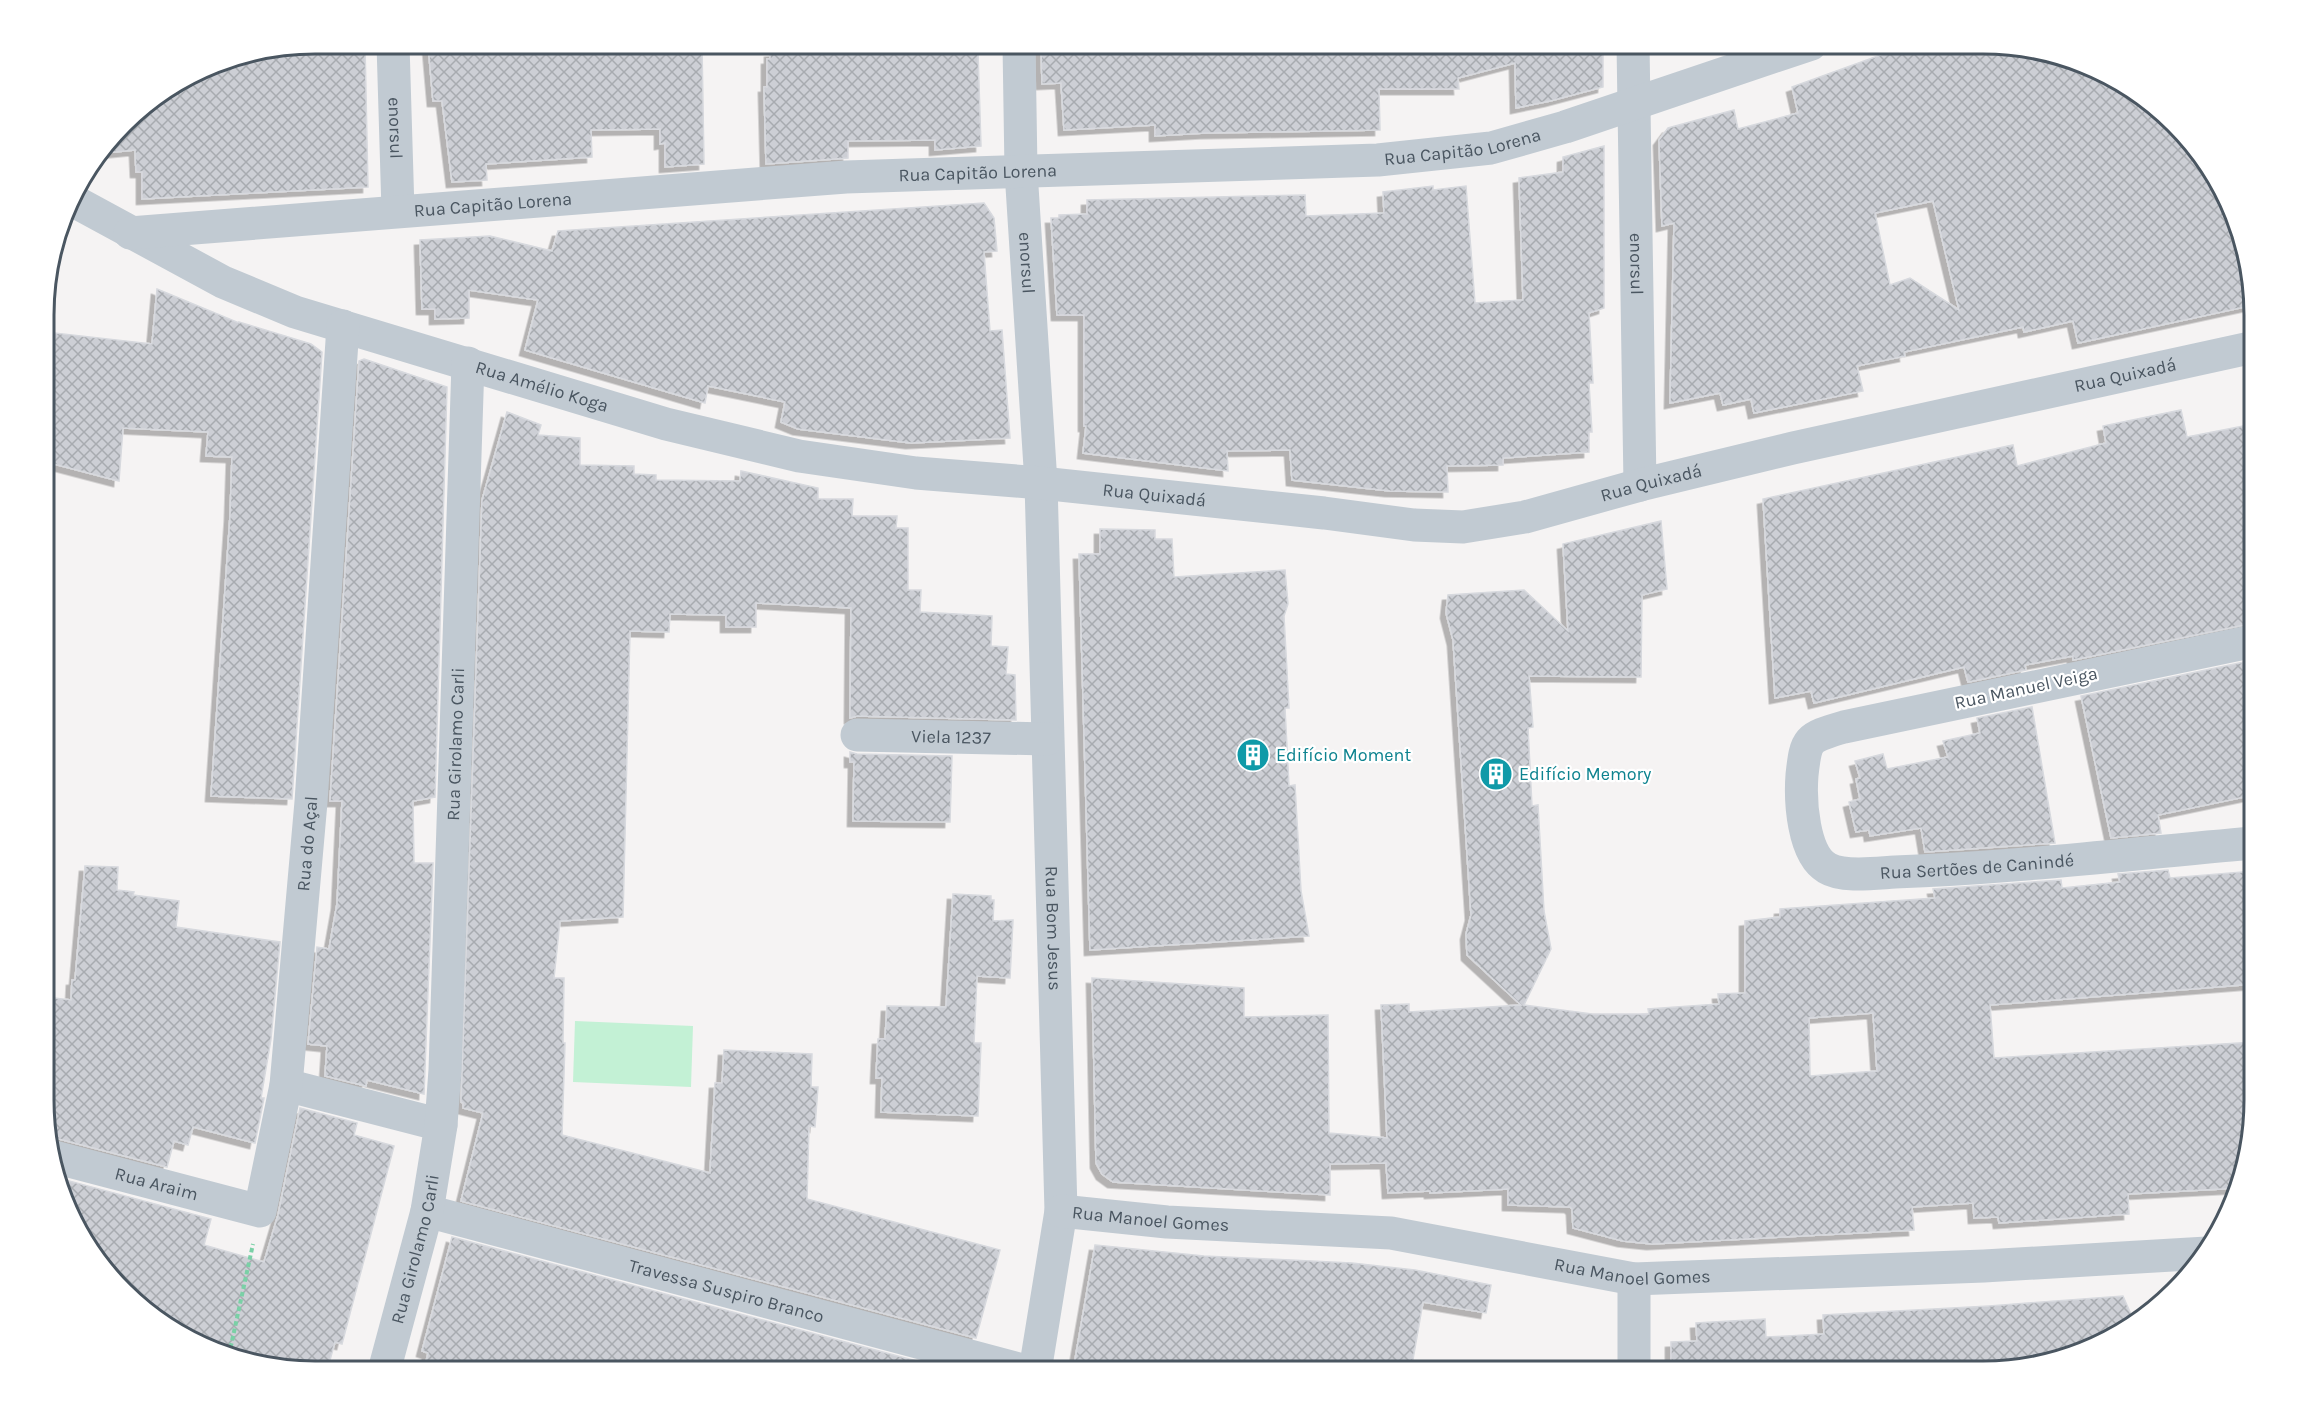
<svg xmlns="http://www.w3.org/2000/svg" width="2298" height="1415" font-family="Karla,sans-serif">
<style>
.park{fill:#c3f1d5}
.building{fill:url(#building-cross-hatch);stroke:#d7d9de;stroke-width:1.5;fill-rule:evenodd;filter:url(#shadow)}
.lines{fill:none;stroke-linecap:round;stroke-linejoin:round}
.path{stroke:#7ad0a6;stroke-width:4;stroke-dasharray:4.5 3;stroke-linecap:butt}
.street{stroke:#c1cad2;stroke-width:33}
.labels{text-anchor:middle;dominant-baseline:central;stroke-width:4.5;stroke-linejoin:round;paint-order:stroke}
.street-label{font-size:18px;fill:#4a5661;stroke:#fff}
.culture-label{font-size:18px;fill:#0d838f;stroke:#fff;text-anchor:start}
.rim{fill:none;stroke:#4a5661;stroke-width:3}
</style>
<defs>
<pattern id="building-cross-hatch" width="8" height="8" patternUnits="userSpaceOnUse" patternTransform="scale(1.5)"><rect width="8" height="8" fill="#cdcfd5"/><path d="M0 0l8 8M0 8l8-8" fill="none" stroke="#a8abb0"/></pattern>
<filter id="shadow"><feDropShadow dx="-5.5" dy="5.5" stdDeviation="0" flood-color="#0004"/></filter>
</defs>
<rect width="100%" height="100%" fill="#f5f3f3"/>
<path class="park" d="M575,1021L693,1026L691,1087L573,1082Z"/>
<g class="building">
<path d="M315,44H365L368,187L142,199V172H136L135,150L104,153L136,111L212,64Z"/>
<path d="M428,44H702L704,164L665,167V143L660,144V129L591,130L592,157L486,164L487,180L452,182L442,101H433Z"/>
<path d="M815,44H941V49L953,48V53L978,52L981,146L935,150V140L848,141V158L766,164L764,87H767V59H770V52L815,49Z"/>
<path d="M1041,44H1603V87L1550,101L1516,108L1515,63L1458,78L1459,89H1379L1380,130L1205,133L1155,136V125L1064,130L1061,83L1042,84Z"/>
<path d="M1911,44H1983L2053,53L2133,89L2218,180L2254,298V305L2078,343L2073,321L2024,332L2023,327L1904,352L1905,356L1857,366L1863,391L1754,413L1751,399L1723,405L1720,393L1670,403L1674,223L1662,226L1659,140L1668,128L1734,110L1738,129L1798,113L1792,87ZM1933,201L1959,310L1910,278L1890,285L1875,213Z"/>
<path d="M1604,146V308L1589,313L1593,383H1589L1592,432H1589V452L1503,458V465L1447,466L1448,492L1390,491L1292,480L1290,450L1227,451L1228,471L1083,453L1086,426H1084V315H1057L1051,218H1059V215L1087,214V200L1305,195L1306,216L1384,213L1383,192L1433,186V190L1466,186L1475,303L1523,300L1519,178L1563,172V157Z"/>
<path d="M984,203L994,218L997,251L984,252L990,331L1002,330L1010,438L911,443L798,429L781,422L785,402L708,386L705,403L525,350L538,300L469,290V318L435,319V309H422L420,240L490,236L552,251L558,231Z"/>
<path d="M157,289L239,323V322L311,344L322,352L292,799L211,796L230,516L232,457L206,456L208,432L123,428L119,481L46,462V332L152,344Z"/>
<path d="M364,359L447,387L435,797L413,801L414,863H433L424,1094L367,1080L366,1086L325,1076L327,1046L308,1044L317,947L329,949L337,904L342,801H330L359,361Z"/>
<path d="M2181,410L2187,437L2254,424V623L2073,660V656L2025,665L2026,670L1968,682L1964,667L1814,703L1811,691L1775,698L1763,499L2013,445L2017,466L2106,443L2103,426Z"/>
<path d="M507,412L541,425L538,435L580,438V465L634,466V474L656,475V480L740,481L741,471L818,488V499H853L852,516H897L896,528H908V590H921L920,612L992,616L991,646L1008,647L1006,674L1015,675L1016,720L857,716L850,718L851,608L756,603V627H726V615L670,614L669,632L630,631L623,917L560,921L554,978H564L563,1043H565L562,1135L710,1173L715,1083H722L724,1050L812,1054L811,1087H818L815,1127L809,1126L807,1199L1000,1250L976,1338L461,1201L483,1113L463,1108V1103L461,1102L482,500Z"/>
<path d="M1661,521L1667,589L1642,595L1641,677L1529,676L1533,727L1528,728L1532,806L1538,805L1544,911L1551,949L1524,1005L1592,1014H1649L1648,1009L1719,1004L1718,994L1745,993V921L1780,917V909L1935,898L1933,889L2061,880L2062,888L2120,882L2118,874L2168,870L2170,878L2254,871V984L1990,1005L1994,1058L2254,1042V1117L2240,1188L2128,1194L2129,1214L1999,1223L1998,1217L1974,1218L1973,1203L1942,1205L1912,1207L1914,1230L1652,1244L1623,1241L1573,1228L1572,1209L1570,1207L1508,1205V1189L1430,1193V1191L1388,1193L1386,1163L1330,1164V1195L1113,1182L1102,1174L1096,1163L1092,978L1244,988V1017L1328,1015L1329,1133L1387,1138L1381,1005L1409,1004V1012L1521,1005L1467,955L1466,934L1471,915L1453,640L1446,613L1448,595L1524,590L1568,631L1563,544ZM1873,1013L1877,1071L1810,1076L1809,1018Z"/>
<path d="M1100,529L1155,530V539H1172L1174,577L1285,570L1288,604L1284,616L1289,708H1285L1289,786L1295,785L1301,891L1309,936L1090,950L1079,554H1100Z"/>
<path d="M2254,660V795L2158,815L2161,833L2111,838L2081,696Z"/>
<path d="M2032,707L2055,843L1925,852L1921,828L1870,836L1869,830L1856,832L1849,802L1860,799L1856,779L1860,778L1855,761L1883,754L1887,769L1948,757L1943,741L1980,733L1977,718Z"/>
<path d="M850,752L857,754L952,756L950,822L853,821L854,762H850Z"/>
<path d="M85,866L118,867L117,890L134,892L133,895L179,901L176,927L280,942L271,1039L261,1098H264L255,1143L193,1127L188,1145L174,1141L167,1167L59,1139L48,1140L46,1135V997L71,1000L72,980H75Z"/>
<path d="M953,894L991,896V900H994L993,921L1013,920L1010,978L977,976L974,1043H981L978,1116L881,1112L882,1078H876L877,1056L878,1039H885L887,1006L946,1007Z"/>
<path d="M300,1108L357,1123L354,1135L394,1146L342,1344L335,1342L327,1371L304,1370L218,1347L217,1350L165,1326L89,1250L62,1179L211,1219L204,1245L264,1262L278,1215Z"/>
<path d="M452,1237L954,1371H424L428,1353L422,1351Z"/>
<path d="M1095,1245L1204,1256L1352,1263L1415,1270L1491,1285L1486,1313L1423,1302L1411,1371H1073Z"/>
<path d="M2123,1296L2134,1321L2119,1335L2000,1371H1671V1342L1697,1341L1696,1323L1765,1319L1766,1337L1824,1334L1823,1315L1989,1306Z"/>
</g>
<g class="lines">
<path class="path" d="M229,1355L253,1244"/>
<g class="street">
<path id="s1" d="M393,44L398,211"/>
<path id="s2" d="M1019,44L1021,171L1041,483L1061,1211L1035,1371"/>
<path id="s3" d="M1633,44L1640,485"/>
<path id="s4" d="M70,199L223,282L295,312L666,424L799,456L916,473L1041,483L1324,513L1414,525L1463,527L1525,517L1640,485L1793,448L2254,347"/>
<path id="s5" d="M130,233L846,177L1378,160L1491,148L1565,127L1811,44"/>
<path id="s6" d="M2254,641L1844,727C1807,738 1806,738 1802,775C1800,801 1803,854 1827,868C1843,878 1877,873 1895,872C2015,868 2135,853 2254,843"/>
<path id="s7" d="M857,735L1047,739"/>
<path d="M286,1085L441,1125"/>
<path id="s8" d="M54,1157L260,1211L286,1085L311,802L343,326"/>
<path id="s9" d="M427,1211L1026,1371"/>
<path id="s10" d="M1061,1211L1167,1222L1391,1233L1634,1279L1984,1266L2207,1253"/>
<path id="s11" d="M384,1371L427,1211L441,1125L445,1070L468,363"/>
<path d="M1634,1371V1279"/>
</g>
</g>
<defs>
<g id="building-disc" transform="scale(1.725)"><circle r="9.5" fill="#0f9aa8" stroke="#fff"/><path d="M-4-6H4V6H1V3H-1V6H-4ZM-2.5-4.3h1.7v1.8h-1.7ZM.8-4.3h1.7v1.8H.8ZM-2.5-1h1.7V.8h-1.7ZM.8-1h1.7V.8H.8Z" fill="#fff"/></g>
</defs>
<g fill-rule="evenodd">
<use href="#building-disc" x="1253" y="755"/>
<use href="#building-disc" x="1496" y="774"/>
</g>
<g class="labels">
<g class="street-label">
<text stroke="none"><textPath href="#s1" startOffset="84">enorsul</textPath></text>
<text stroke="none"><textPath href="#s5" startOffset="1336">Rua Capitão Lorena</textPath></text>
<text stroke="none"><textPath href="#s5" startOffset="850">Rua Capitão Lorena</textPath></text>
<text stroke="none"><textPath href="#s5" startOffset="364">Rua Capitão Lorena</textPath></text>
<text stroke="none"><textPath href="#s2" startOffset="219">enorsul</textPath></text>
<text stroke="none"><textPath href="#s3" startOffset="220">enorsul</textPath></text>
<text stroke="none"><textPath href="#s4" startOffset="2124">Rua Quixadá</textPath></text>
<text stroke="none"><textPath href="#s4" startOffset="510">Rua Amélio Koga</textPath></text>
<text stroke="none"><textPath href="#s4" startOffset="1638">Rua Quixadá</textPath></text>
<text stroke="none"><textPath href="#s4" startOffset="1134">Rua Quixadá</textPath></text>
<text transform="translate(2026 688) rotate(-12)">Rua Manuel Veiga</text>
<text stroke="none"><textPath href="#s7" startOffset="94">Viela 1237</textPath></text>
<text stroke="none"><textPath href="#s11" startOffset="634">Rua Girolamo Carli</textPath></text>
<text stroke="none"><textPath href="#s8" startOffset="584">Rua do Açal</textPath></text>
<text stroke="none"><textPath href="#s6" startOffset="742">Rua Sertões de Canindé</textPath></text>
<text stroke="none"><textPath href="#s2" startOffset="885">Rua Bom Jesus</textPath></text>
<text stroke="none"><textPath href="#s8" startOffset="106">Rua Araim</textPath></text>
<text stroke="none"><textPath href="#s10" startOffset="90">Rua Manoel Gomes</textPath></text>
<text stroke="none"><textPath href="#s11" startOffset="126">Rua Girolamo Carli</textPath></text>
<text stroke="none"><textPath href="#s10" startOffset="576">Rua Manoel Gomes</textPath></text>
<text stroke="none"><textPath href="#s9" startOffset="310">Travessa Suspiro Branco</textPath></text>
</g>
<g class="culture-label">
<text x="1276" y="755">Edifício Moment</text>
<text x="1519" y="774">Edifício Memory</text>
</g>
</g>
<path d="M0 0H2298V1415H0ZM315 54H1983A261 261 0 0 1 2244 315V1100A261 261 0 0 1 1983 1361H315A261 261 0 0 1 54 1100V315A261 261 0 0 1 315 54Z" fill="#fff" fill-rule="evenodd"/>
<path class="rim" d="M315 54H1983A261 261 0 0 1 2244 315V1100A261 261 0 0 1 1983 1361H315A261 261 0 0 1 54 1100V315A261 261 0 0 1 315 54Z"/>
</svg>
